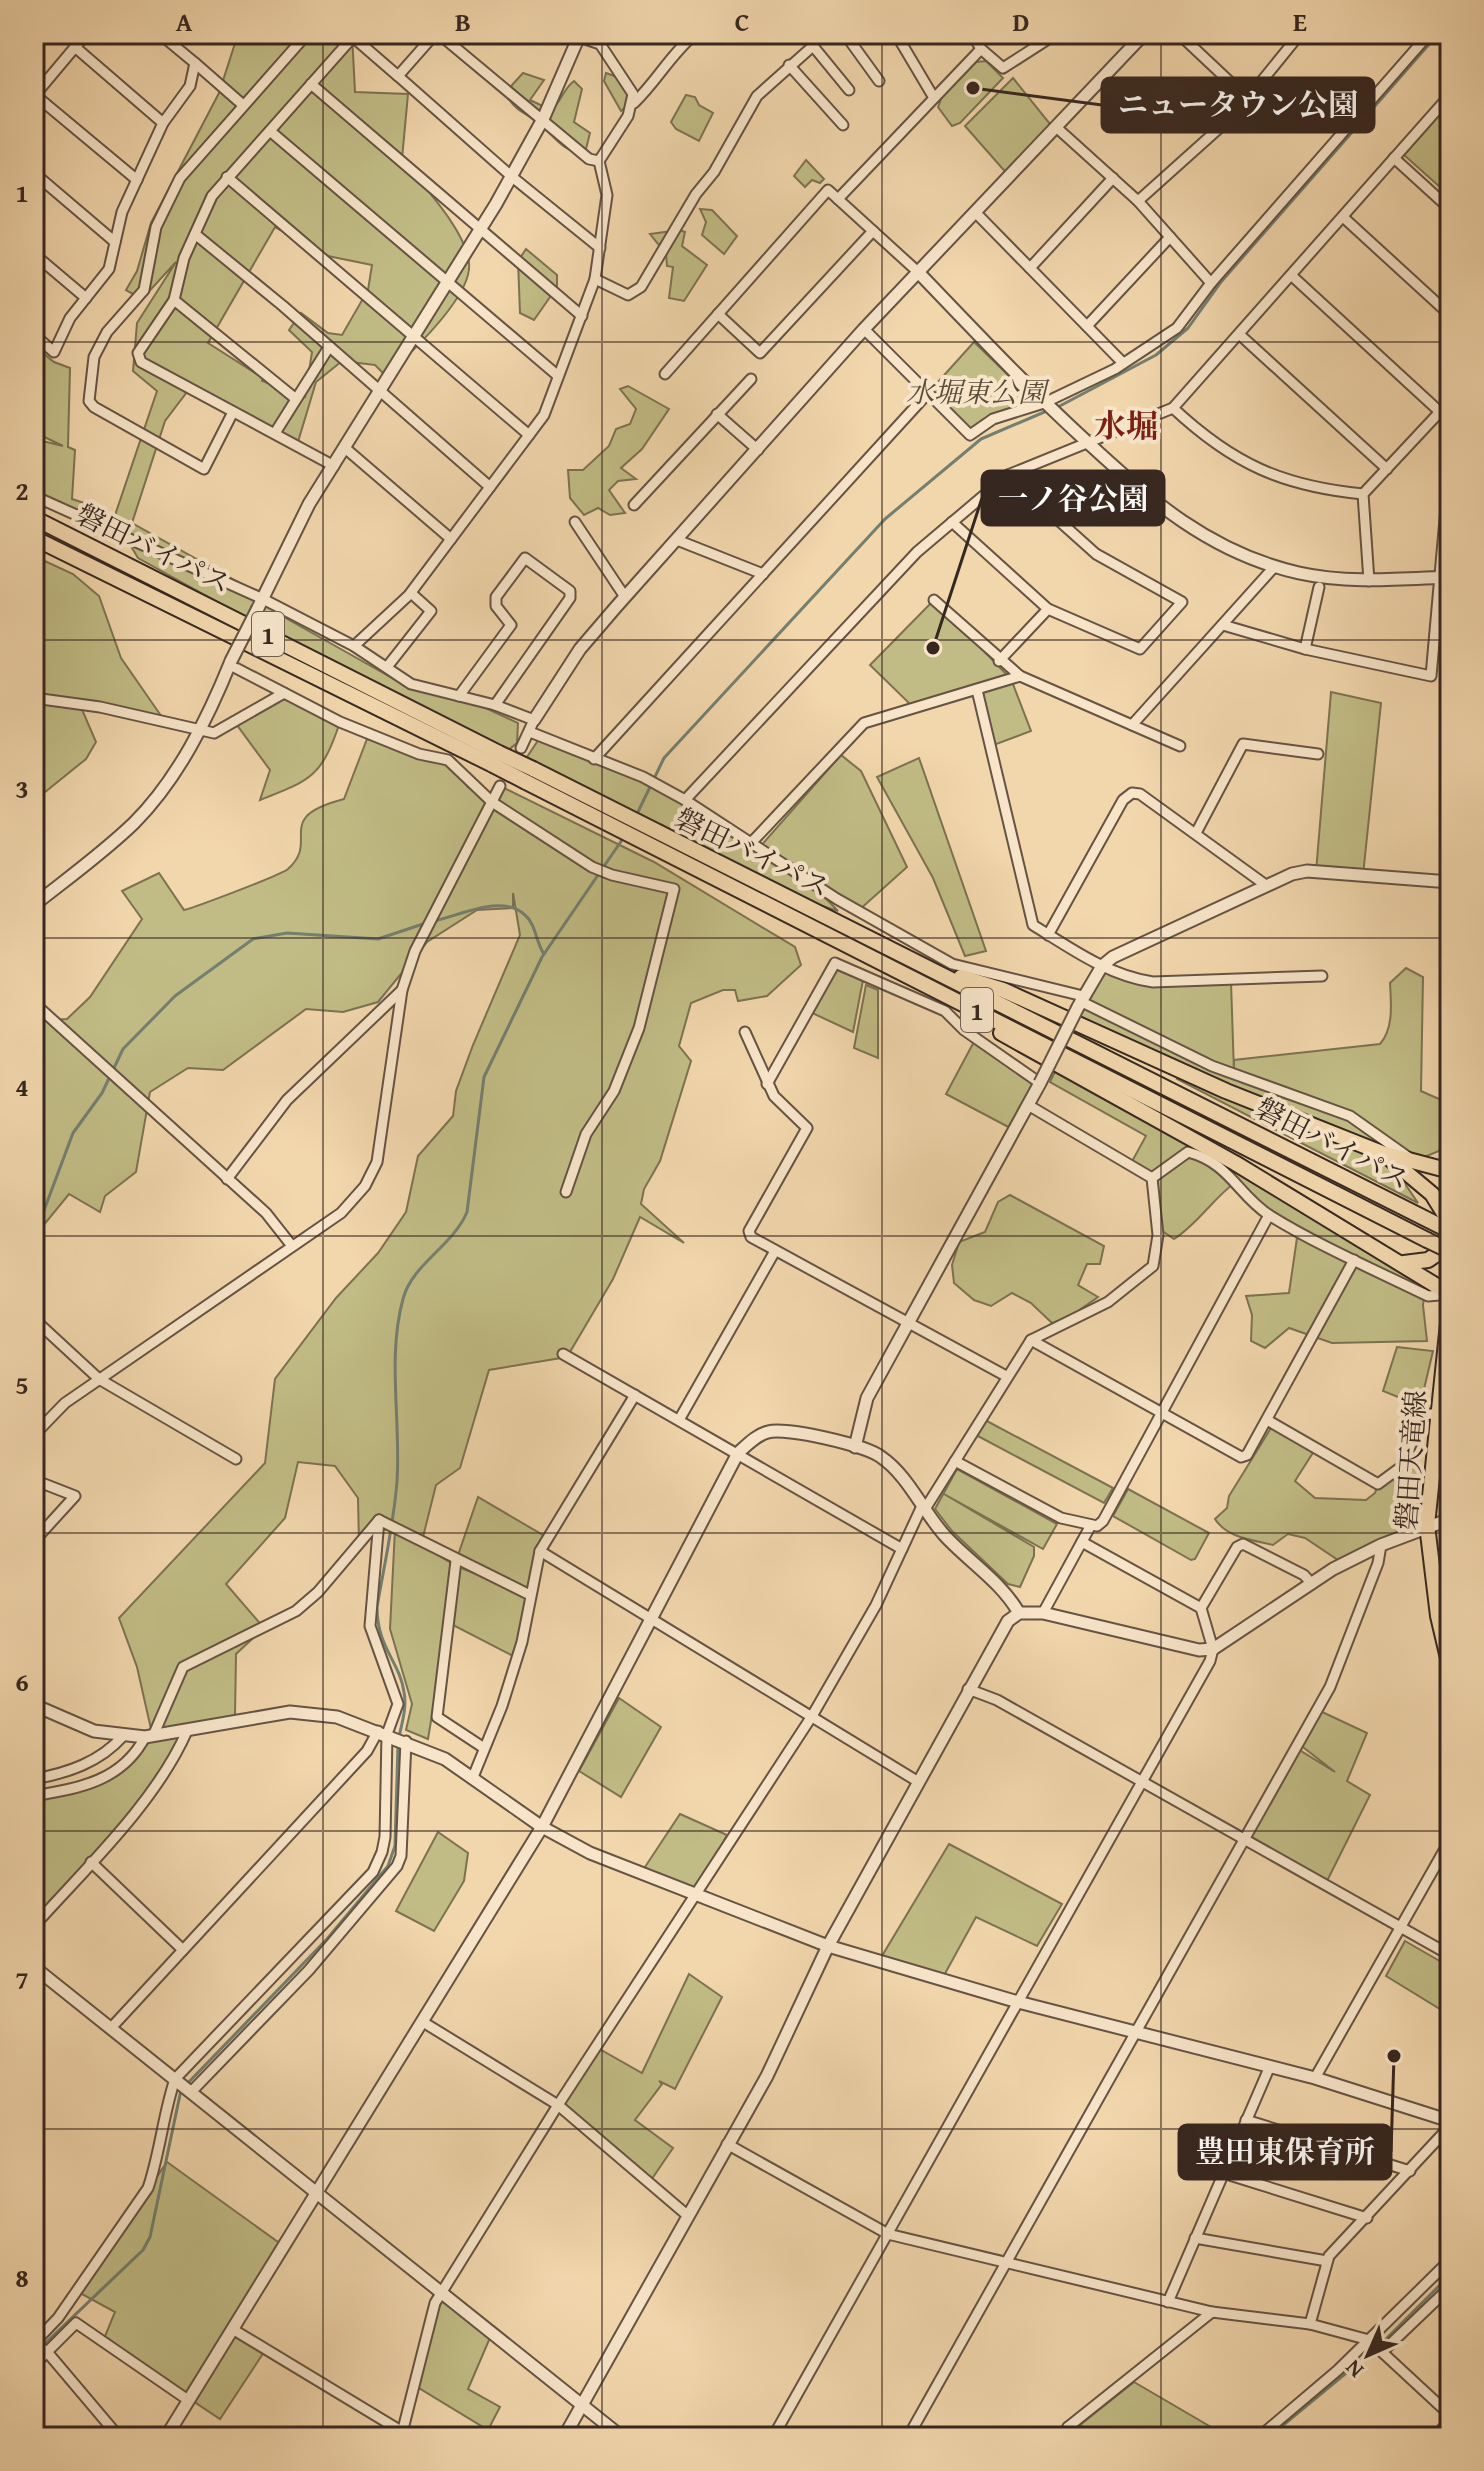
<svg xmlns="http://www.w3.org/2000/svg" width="1484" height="2471" font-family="'Gentium Book Plus','Noto Serif JP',serif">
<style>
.green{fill:#c1bc85;stroke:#7c7252;stroke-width:2;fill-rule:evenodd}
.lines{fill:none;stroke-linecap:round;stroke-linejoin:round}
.stream{stroke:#737f70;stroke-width:3}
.minor-casing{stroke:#655343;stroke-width:13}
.tertiary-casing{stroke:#655343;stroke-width:15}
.primary-casing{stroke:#362720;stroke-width:18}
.trunk-casing{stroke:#362720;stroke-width:18}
.minor{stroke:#f7e4c9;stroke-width:9}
.tertiary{stroke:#f7e4c9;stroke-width:11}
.primary{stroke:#f2d6ac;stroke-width:14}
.trunk{stroke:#f2d6ac;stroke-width:14}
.tertiary-bridge-casing{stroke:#655343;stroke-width:15;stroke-linecap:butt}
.trunk-bridge-casing{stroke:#362720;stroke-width:18;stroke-linecap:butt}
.tertiary-bridge{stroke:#f7e4c9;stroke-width:11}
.trunk-bridge{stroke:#f2d6ac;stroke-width:14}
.grid{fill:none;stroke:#362720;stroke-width:2;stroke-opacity:0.55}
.labels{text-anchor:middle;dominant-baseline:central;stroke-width:8;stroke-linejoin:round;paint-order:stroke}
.shield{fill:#f7e4c9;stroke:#706053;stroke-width:2}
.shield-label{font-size:26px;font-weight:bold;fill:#362720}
.park-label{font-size:28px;font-style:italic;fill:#594c39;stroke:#f7e4c9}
.street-label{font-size:28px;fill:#362720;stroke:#f7e4c9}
.quarter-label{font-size:32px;font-weight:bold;fill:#7a1f14;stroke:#f7e4c9}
.leader{fill:none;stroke:#362720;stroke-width:3}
.callout-dot{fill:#362720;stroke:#f7e4c9;stroke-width:3}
.callout{fill:#362720;stroke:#362720;stroke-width:3}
.callout-label{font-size:30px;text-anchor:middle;font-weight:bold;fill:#fff}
.neatline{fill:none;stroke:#362720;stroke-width:3}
.grid-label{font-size:26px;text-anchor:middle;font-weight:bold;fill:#362720}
</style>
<rect width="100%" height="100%" fill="#f2d6ac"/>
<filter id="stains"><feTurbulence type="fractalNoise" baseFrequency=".0025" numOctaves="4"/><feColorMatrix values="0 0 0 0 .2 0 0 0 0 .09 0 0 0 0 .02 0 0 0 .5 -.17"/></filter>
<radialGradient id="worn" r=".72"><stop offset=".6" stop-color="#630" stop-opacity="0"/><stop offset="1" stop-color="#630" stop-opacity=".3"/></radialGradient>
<g class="green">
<path d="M238,34H352L355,92L408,94L402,159C422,185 466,230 469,263C473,295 409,355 386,376L375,365L342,361L316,382L297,445L187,392L165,421L132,523L254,591L275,612L396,680L462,697L518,723L517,743L506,752L405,706L138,558L126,538L110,530L157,391L133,371L137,323L176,262L142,299L126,290L137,271L151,223L219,93ZM275,227L328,256L372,265L368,290L342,335L328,333L301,313L289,330L312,352L305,397L262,381L263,378L208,343Z"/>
<path d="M986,61L1003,78L960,123L952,126L938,107L942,97L976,62Z"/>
<path d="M523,73L544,80L530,100L551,110C562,101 563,89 574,81L582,89L574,122L590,133L585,153C562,153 554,135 538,122C526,113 517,112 508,98L512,85Z"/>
<path d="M606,73L620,78L629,93L627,106L621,111L604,81Z"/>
<path d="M1013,78L1054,129L1009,176L965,126Z"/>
<path d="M686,95L695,97L699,105L713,113L699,141L676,129L671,122Z"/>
<path d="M1450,103V196L1404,155Z"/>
<path d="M806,160L824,179L820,183L812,180L805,187L794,176Z"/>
<path d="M700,209L712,210L737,236L724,254L702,235L706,222Z"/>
<path d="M679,230L685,232L682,246L707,265L684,301L669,298L673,267L667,266L666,254L650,234Z"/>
<path d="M526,249L557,275V287L534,320L520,313L518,261Z"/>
<path d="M974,342L1038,404L1000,416L970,435L928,393Z"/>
<path d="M34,346L54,362L70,368L68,447L75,450L72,499L99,508L95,524L34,496V439L63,446L34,432Z"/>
<path d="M628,386L669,409L642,449L621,468L636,479L618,481L609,490L625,513L610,515L598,508L584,515L570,498L568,470H583L609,446L616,429L630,424L636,409L620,389Z"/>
<path d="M34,556L73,574L99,596L121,658L164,720L80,705L96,742L86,759L34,801Z"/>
<path d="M934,600L1011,679L1031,731L991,746L976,690L914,708L870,665Z"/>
<path d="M1331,692L1381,703L1363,875L1316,872Z"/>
<path d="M284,693L340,722C322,776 312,780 260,800L270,770L234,721Z"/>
<path d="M541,736L643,777L759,848L841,755L861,771L907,867L858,911L812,884L838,911L767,888L662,825L610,809L525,760Z"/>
<path d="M367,739L451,763L467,786L490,805L500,786L654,862L795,947L801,965L767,996L738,1001L735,990H723L691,1003L679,1046L691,1061L660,1161L644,1189L641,1204L684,1243L640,1217L613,1279L567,1357L489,1370L460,1468L436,1485L422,1541L405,1534L456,1566L510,1587L456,1561L478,1497L548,1538L517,1658L449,1623L451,1599L428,1739L406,1730L412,1704L390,1629L395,1529L378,1530L359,1544L358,1498L335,1466L298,1462L285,1518L226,1584L264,1628L236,1654L235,1717L187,1731L150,1791L34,1925V1796L115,1775L151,1729L137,1667L119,1618L265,1463L275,1379L336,1298L378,1253L406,1212L418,1156L453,1116L456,1091L473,1045L520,935L513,893V908L477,910L427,942L378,1002L343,1012L306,1009L223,1070L188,1068L150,1092L136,1172L105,1196L100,1212L69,1194L34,1237V1021L67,1019L90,997L142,919L122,891L159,873L184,910C196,907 281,875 288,869C321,840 271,818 344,799Z"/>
<path d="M919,758L986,951L965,956L933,878L877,777Z"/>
<path d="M1102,966L1135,979L1231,982L1234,1073V1060L1380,1044C1394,1028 1391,1003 1390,983L1406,968L1423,977L1421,1091L1448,1103L1450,1127L1439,1151L1422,1158L1382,1148L1310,1116L1210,1083L1078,1021Z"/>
<path d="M832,968L863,980L853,1032L808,1011Z"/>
<path d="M866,985L878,990V1058L854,1048Z"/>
<path d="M976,1038C995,1050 1015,1073 1034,1078L1014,1130L946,1094Z"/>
<path d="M1057,1067L1426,1283L1423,1305L1427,1341L1332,1343L1289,1328L1265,1348L1251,1341L1252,1315L1246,1296L1289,1293L1298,1231L1266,1213L1237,1181C1213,1198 1199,1223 1174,1239L1158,1228L1155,1185L1130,1165L1146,1136L1050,1082Z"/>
<path d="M1180,1075L1360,1142L1393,1166L1418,1203L1177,1079Z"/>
<path d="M1010,1195L1104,1246L1100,1264H1087L1078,1285L1098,1297L1068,1318L1052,1323L1031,1303L1012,1293L991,1306L974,1300L954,1283L952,1265L959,1242L985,1232L998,1202Z"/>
<path d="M1397,1347L1433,1351L1420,1406L1383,1391Z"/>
<path d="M985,1420L1113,1488L1104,1503L976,1435Z"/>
<path d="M1271,1428L1314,1451L1295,1481L1315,1498L1366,1500L1375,1493L1378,1484L1412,1460L1421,1471L1419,1483L1427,1525L1344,1564L1305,1538L1288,1534L1273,1545C1253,1540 1227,1538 1215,1519L1227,1508L1229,1496Z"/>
<path d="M957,1469L1057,1524L1043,1549L944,1494L1034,1547V1556L1020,1587L1008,1584L952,1531L935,1509Z"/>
<path d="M1128,1489L1209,1533L1195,1559L1191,1560L1113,1516Z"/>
<path d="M619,1698L661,1727L621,1797L579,1771Z"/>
<path d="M1318,1710L1367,1733L1347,1781L1370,1795L1325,1885L1247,1834L1296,1748L1335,1772L1299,1744Z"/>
<path d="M680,1814L727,1835L697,1895L643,1870Z"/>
<path d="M438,1832L468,1853L464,1881L434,1931L396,1911Z"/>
<path d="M949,1844L1062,1904L1037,1946L976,1917L942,1979L879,1961Z"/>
<path d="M1405,1941L1450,1967L1448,2014L1386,1976Z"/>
<path d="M689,1974L722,1997L675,2089L659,2081L662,2084L635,2120L673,2148L649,2183L558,2105L596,2047L642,2073Z"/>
<path d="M167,2162L285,2247L233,2329L266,2349L220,2419L103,2341L115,2312L78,2292Z"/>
<path d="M441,2296L492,2333L468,2389L500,2407L488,2430L414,2385Z"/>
<path d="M1134,2382L1228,2437H1100L1080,2425Z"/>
</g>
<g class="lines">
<g class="stream">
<path d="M1056,408L1156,355L1188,328L1221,282L1438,34"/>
<path d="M636,816L664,758L885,519L981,439L1049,410"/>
<path d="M434,921C459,916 502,893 525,915C536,924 536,943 544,954"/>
<path d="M34,1237L73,1133L102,1093L123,1049L175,996L253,939L287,933L378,939L426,923"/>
<path d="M399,1737C402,1723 407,1707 404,1692C400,1662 377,1648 377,1607C384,1566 394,1523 397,1481C401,1421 387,1357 403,1299C412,1264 453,1246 467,1212L484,1077L542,957L624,837"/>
<path d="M186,2085L327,1939L388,1866L395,1846L398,1745"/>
<path d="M1380,2345L1450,2275"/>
<path d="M34,2354L143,2250L150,2237L181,2090"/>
<path d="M1269,2437L1374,2350"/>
</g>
<g class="minor-casing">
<g id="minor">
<path d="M435,34L398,76L511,176L600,248"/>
<path d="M439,34L589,159L599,161L628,116L633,94L600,44L579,37"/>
<path d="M845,34L879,81"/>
<path d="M896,34L934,98"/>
<path d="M972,34L981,49L1003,68L1056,34"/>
<path d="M1179,34L1247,98"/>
<path d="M813,46L849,90"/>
<path d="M75,47L163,123"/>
<path d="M195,63L243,105"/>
<path d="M789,65L843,125"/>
<path d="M311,84L582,316"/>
<path d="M35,95L137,180"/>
<path d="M34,96L86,34"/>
<path d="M634,103C657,81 670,55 695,34"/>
<path d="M1056,127L1138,201L1211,283"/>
<path d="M270,131L557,375"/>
<path d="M1394,158L1450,209"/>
<path d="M34,173L115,242"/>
<path d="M227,177L529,435"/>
<path d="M838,199L981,49"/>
<path d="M1138,201L1235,114L1300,34"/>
<path d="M975,212L1123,363"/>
<path d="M1343,217L1450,315"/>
<path d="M195,234L283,306L490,487"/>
<path d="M34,254L86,298"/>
<path d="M1030,268L1113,178"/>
<path d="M1291,275L1440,412"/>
<path d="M595,279L628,295L641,287L696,194L714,172L757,96L813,46L820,34"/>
<path d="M174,300L296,399"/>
<path d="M718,314L760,353L873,231"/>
<path d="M1087,326L1170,237"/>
<path d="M864,329L970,435L993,419L1044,403L1115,369L1177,328L1211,283L1429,34"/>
<path d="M1239,334L1387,469"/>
<path d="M34,335L54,352L70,318L109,269L122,212L163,123L190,86L195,63L160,34"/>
<path d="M665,374L828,190L918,272"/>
<path d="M1173,408C1233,464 1282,486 1363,494"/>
<path d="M233,412L204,469L94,407L89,401L94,357L107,332L144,290L156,227L180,178L307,34"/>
<path d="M717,414L758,450"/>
<path d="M275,433L329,347"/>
<path d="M345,448L451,539"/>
<path d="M334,466L141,362L138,353L174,300L184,258L212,196L353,37L398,76"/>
<path d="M34,496L263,599L354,646L411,684L495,705L534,720L521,748"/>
<path d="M634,505L751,379"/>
<path d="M575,522L625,597"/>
<path d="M952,522L1048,609L1140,649L1182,602L1096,554L1008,475"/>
<path d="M677,540L763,574"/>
<path d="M1369,581L1363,494L1450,401"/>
<path d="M934,600L1020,676"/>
<path d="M1223,625L1305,649L1431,676L1450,463"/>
<path d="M354,646L409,595L544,415L595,279L607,195L599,161"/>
<path d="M1305,649L1319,587"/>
<path d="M999,661L1048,609"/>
<path d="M230,665L340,722L419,754L448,760L492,802L592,867L612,875L674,889L639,1028L614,1091L586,1134L566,1192"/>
<path d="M387,667L431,611L411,593"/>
<path d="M977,690L1033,925C1070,948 1109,976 1153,982L1322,976"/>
<path d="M459,696L511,625L496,606V597L525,558L570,591V598L495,705"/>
<path d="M34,698L100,707L214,733L284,693"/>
<path d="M1132,725L1180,746"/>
<path d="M530,732L643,777L685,800L837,899L952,964L1083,996"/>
<path d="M594,759L928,393"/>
<path d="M685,800L917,552L1008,475L1173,408L1450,95"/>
<path d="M1196,833L1243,744L1318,754"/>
<path d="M751,843L864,723L1020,676L1132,725L1275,566"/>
<path d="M1048,935L1123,800L1132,793L1140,794L1267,886"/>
<path d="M1080,1001L1212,1066L1350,1116L1408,1157"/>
<path d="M34,1003L266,1213L292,1246"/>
<path d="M745,1032L774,1096L807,1128L749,1231L751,1237L1006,1376"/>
<path d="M767,1084L835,963L945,1011L964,1030L1040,1083"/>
<path d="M1152,1178L1188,1152C1230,1163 1237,1194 1269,1215C1319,1246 1375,1270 1428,1296L1450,1294"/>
<path d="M227,1179L287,1100L402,990"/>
<path d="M34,1319L99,1379L236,1459"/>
<path d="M1031,1340L1241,1457L1247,1455L1354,1260"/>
<path d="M563,1354L902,1549"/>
<path d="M679,1420L775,1251"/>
<path d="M1267,1420L1378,1484L1401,1467L1424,1415L1439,1413"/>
<path d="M34,1435L65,1403L341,1213L365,1186L377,1162L402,990L415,951L500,786"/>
<path d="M955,1461L1061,1518L1097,1526L1103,1521L1269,1215"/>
<path d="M34,1480L75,1496L34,1541"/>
<path d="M925,1509L1031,1340L1108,1302L1153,1266L1158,1235L1152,1178L1028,1105"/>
<path d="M379,1520L530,1595"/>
<path d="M540,1551L917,1781"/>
<path d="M456,1561L437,1717L484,1748"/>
<path d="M1201,1608L1237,1547L1243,1544L1304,1575L1312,1584"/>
<path d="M1043,1613L1091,1525"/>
<path d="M968,1689L997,1700L1450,1955"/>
<path d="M153,1736L183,1667L296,1611L318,1592L379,1520"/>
<path d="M473,1777L502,1706L522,1642L540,1551L635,1395"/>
<path d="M34,1779C68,1773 100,1762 123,1736"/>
<path d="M34,1796C80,1788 122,1781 145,1737"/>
<path d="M91,1862L183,1950"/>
<path d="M34,1926C86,1868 156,1802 187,1731"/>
<path d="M423,2022L558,2105L687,2215"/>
<path d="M111,2028L367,1751L378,1731"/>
<path d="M1315,2078L1450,1840"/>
<path d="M191,2092L309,1970L397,1866L401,1856L406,1741"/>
<path d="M1246,2120L1410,2171"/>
<path d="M727,2144L888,2234L1212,2312L1310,2324L1369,2340L1450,2415"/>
<path d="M1223,2173L1367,2218"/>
<path d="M1195,2238L1327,2261"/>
<path d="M1168,2302L1270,2066"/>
<path d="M1310,2324L1329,2256L1450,2126"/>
<path d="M234,2330L411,2437"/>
<path d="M34,2342L48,2353L119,2437"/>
<path d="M34,2343L58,2318L148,2188C160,2153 163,2115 175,2079L373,1872L382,1852L385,1837L387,1734L398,1704L370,1626L379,1520"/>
<path d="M1382,2352L1450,2287"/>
<path d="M34,2365L76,2323L188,2400"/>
<path d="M1068,2427L1086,2437"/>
<path d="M401,2437L435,2303L558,2105L812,1716L876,1605L922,1506"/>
<path d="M773,2437L1210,1661L1213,1649L1201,1608L1082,1542"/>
<path d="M908,2437L1330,1687L1378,1563L1381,1545"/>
<path d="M1062,2437L1068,2427L1212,2312"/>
<path d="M1259,2437L1338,2370L1450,2260"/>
<path d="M1435,2437L1450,2420"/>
</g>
</g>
<g class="tertiary-casing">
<g id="tertiary">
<path d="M918,272C973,329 1027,387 1085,440C1150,500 1210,553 1299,573C1349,584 1399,579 1450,577"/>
<path d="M258,608L309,504L496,204L543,119L580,34"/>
<path d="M534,720L580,649L616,607L864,329L1144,34"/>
<path d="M34,905C68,878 103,853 134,823C178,779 208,718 231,661"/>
<path d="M1078,1007L1102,966L1113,957L1292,874L1307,871L1450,882"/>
<path d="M855,1447L867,1398L1040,1083"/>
<path d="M34,1705L94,1731L145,1737L290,1712L337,1717L445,1759L542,1827L590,1853L828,1946L1018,2002L1315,2078L1450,2121"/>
<path d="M34,1967L622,2437"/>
<path d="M166,2437L542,1827L738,1453C747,1445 756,1435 768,1432C786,1427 866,1445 881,1457C909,1476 924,1514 947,1538C972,1564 1001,1582 1019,1613"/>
<path d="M564,2437L767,2076L828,1946L1008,1621L1019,1613H1043L1199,1650L1213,1649L1333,1569L1381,1545L1450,1519"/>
</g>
</g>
<g class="primary-casing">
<path id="primary" d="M1450,1304L1427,1525L1438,1616L1450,1667"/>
</g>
<g class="trunk-casing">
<g id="trunk">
<path d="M34,518L499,753"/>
<path d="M34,538L493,765"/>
<path d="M533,769L1450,1231"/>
<path d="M526,782L1427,1240"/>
<path d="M961,977L1003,990L1226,1091L1382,1153L1450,1171"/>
<path d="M1001,1033L1235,1163L1450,1294"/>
<path d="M1389,1158L1432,1194L1450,1223"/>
<path d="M1404,1263L1428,1260L1450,1245"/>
</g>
</g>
<use href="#minor" class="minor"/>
<use href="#tertiary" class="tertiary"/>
<use href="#primary" class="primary"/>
<use href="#trunk" class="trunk"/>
<g class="tertiary-bridge-casing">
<g id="tertiary-bridge">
<path d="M231,661L258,608"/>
<path d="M1040,1083L1078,1007"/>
</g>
</g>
<g class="trunk-bridge-casing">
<g id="trunk-bridge">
<path d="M499,753L533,769"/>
<path d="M493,765L526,782"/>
<path d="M1427,1240L1450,1251"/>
</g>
</g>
<use href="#tertiary-bridge" class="tertiary-bridge"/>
<use href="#trunk-bridge" class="trunk-bridge"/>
</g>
<path class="grid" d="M323,34V2437M602,34V2437M882,34V2437M1161,34V2437M34,342H1450M34,640H1450M34,938H1450M34,1236H1450M34,1533H1450M34,1831H1450M34,2129H1450"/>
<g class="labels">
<g class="shield">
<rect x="252" y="612" width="32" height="44" rx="6"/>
<rect x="961" y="988" width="32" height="44" rx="6"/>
</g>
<g class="shield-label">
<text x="268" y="634">1</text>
<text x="977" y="1010">1</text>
</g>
<g class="park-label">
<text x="976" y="391">水堀東公園</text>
</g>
<g class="street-label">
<text transform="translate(154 548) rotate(26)">磐田バイパス</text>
<text transform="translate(753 852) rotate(26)">磐田バイパス</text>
<text transform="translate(1333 1143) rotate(27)">磐田バイパス</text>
<text transform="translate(1410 1460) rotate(-86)">磐田天竜線</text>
</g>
<g class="quarter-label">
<text x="1126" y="425">水堀</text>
</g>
</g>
<path class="leader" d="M973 88L1102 105M933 648L982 498M1394 2056L1391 2152"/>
<g class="callout-dot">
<circle cx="973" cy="88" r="8"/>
<circle cx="933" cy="648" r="8"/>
<circle cx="1394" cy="2056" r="8"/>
</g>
<g class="callout">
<rect x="1102" y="78" width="272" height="54" rx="8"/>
<rect x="982" y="471" width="182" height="54" rx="8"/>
<rect x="1179" y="2125" width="212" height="54" rx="8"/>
</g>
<g class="callout-label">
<text x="1238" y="115">ニュータウン公園</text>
<text x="1073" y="509">一ノ谷公園</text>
<text x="1285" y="2162">豊田東保育所</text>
</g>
<rect width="1484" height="2471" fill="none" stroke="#f2d6ac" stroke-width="88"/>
<g transform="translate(1368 2355) rotate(225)" stroke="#f7e4c9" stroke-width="6" paint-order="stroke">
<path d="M0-6L14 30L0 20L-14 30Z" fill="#362720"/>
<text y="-12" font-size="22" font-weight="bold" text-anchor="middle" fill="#362720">N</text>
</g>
<rect x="44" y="44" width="1396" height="2383" class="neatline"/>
<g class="grid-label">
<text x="184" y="31">A</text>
<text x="463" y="31">B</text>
<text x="742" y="31">C</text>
<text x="1021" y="31">D</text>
<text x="1300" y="31">E</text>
<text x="22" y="202">1</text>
<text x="22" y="500">2</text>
<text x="22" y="798">3</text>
<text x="22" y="1096">4</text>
<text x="22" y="1394">5</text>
<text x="22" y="1691">6</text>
<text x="22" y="1989">7</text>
<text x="22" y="2287">8</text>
</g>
<rect width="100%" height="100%" filter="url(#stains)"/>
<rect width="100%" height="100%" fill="url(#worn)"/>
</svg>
